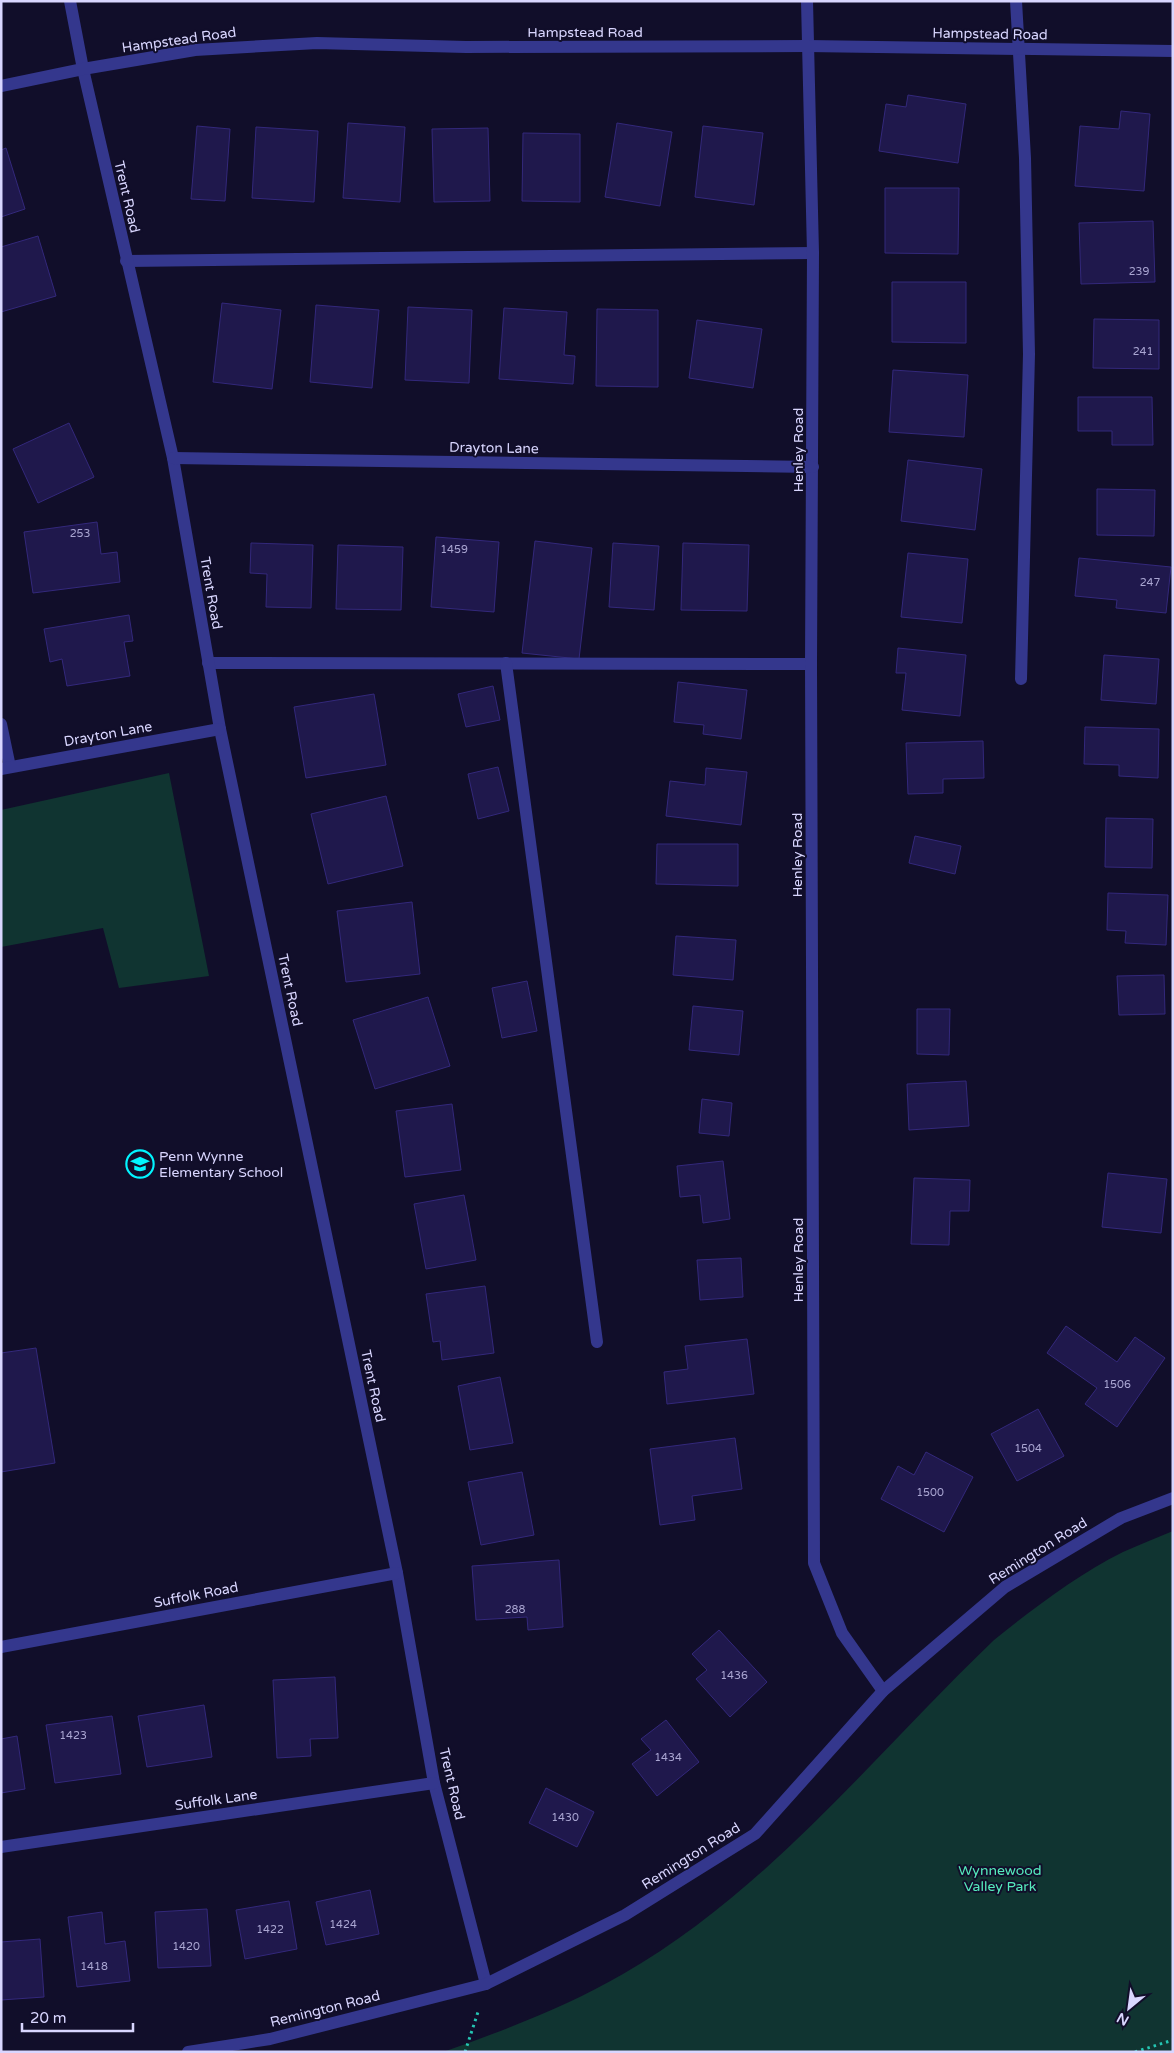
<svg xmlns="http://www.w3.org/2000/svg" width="1174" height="2053" font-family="'Varela Round',sans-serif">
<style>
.green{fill:#103431}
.building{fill:#1f184c;stroke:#33287b}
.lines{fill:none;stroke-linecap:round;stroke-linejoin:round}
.path{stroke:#24c5b2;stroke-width:3;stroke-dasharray:2.5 4;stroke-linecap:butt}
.service{stroke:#34378d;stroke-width:12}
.minor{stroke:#34378d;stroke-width:12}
.labels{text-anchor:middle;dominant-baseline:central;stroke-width:4;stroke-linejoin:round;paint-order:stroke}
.number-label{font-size:11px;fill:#aaa6d2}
.street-label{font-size:14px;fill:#d9d6ff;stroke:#110e2a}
.poi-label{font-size:14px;fill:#d9d6ff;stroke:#110e2a;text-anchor:start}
.park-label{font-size:14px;fill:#56ebbd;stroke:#110e2a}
</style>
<rect width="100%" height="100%" fill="#110e2a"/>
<g class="green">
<path d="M169,773L209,976L119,988L103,928L1,947V810Z"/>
<path d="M1173,1531V2052H443C505,2030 566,2007 623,1974C767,1892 875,1754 994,1640C1034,1608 1077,1575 1123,1552C1139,1545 1156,1538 1173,1531Z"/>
</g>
<g class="building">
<path d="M908,95L966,104L958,163L879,151L886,104L906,107Z"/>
<path d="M1121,111L1150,114L1144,191L1075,186L1080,126L1119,129Z"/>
<path d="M348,123L405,127L400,202L343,198Z"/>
<path d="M617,123L672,132L660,206L605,197Z"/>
<path d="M197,126L230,129L225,201L191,199Z"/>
<path d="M703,126L763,133L754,205L695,197Z"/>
<path d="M256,127L318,131L314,202L252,198Z"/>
<path d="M488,128L490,201L434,202L432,129Z"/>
<path d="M523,133L580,134V202L522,201Z"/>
<path d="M6,148L25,209L1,217V150Z"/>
<path d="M885,188H959L958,254L885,253Z"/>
<path d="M1153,221L1155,282L1081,284L1079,223Z"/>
<path d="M38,236L56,296L1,312V247Z"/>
<path d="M892,282H966V343L892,342Z"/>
<path d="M222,303L281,310L272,389L213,382Z"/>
<path d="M316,305L379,310L372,388L310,382Z"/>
<path d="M408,307L472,310L469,383L405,380Z"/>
<path d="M504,308L567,312L564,355L575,356L573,384L499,379Z"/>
<path d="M597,309L658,310V387L596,386Z"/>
<path d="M1094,319L1159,320V369L1093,368Z"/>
<path d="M697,320L762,329L753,388L689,378Z"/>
<path d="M893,370L968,375L964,437L889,432Z"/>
<path d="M1078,397H1152L1153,445H1112V431H1078Z"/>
<path d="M69,423L94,477L38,503L13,449Z"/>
<path d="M908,460L982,469L975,530L901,521Z"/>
<path d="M1097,489L1155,490L1154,536L1097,535Z"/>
<path d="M97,522L101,554L117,552L120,582L33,593L24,532Z"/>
<path d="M436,537L499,542L494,612L431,607Z"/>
<path d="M535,541L592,548L579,659L522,653Z"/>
<path d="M251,543L313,545L311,608L266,607L267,574L250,573Z"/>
<path d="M613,543L659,546L654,610L609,607Z"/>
<path d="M683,543L749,545L747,611L681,610Z"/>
<path d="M338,545L403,547L401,610L336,609Z"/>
<path d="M908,553L968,559L962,623L901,617Z"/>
<path d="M1079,558L1171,567L1166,613L1116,608L1117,600L1075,596Z"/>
<path d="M129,615L133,641L124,642L130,676L67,686L62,659L50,662L44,629Z"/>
<path d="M898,648L966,655L960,716L902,710L906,673H896Z"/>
<path d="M1104,655L1159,659L1156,704L1101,700Z"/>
<path d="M678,682L747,690L741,739L703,734L704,725L674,722Z"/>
<path d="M493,686L500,720L466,727L458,694Z"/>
<path d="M374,694L386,765L306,778L294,707Z"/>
<path d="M1085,727L1159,729L1158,778L1119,776V765L1084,764Z"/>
<path d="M983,741L984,778L943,779V793L908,794L906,743Z"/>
<path d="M498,767L509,811L478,819L468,774Z"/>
<path d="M706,768L747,772L741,825L666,816L670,781L705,785Z"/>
<path d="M386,796L403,866L328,884L311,814Z"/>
<path d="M1106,818L1153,819L1152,868L1105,867Z"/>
<path d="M915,836L961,846L955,874L909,863Z"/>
<path d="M657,844H738V886L656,884Z"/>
<path d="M1108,893L1168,895L1166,945L1125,943L1126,931L1107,930Z"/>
<path d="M412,902L420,974L346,982L337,911Z"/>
<path d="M676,936L736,940L733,980L673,975Z"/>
<path d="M1164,975L1165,1014L1119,1015L1117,976Z"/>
<path d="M527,981L537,1031L502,1038L492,988Z"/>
<path d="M428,997L450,1066L375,1089L353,1020Z"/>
<path d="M693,1006L743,1011L739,1055L689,1050Z"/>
<path d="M917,1009H950L949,1055L917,1054Z"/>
<path d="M966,1081L969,1126L909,1130L907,1084Z"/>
<path d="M702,1099L732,1103L729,1136L699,1133Z"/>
<path d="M452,1104L461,1170L405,1177L396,1111Z"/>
<path d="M723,1161L730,1219L703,1223L700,1195L680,1197L677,1166Z"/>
<path d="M1108,1173L1167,1179L1161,1233L1102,1227Z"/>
<path d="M914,1178L970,1180L969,1211H950L949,1245L911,1244Z"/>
<path d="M464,1195L476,1260L426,1269L414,1204Z"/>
<path d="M741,1258L743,1297L700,1300L697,1260Z"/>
<path d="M485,1286L494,1353L442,1360L440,1341L433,1342L426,1294Z"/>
<path d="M1066,1326L1117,1362L1135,1337L1165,1358L1117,1427L1085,1404L1097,1388L1047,1353Z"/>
<path d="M747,1339L754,1394L667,1404L664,1372L688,1369L685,1346Z"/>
<path d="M36,1348L55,1463L1,1472V1353Z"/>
<path d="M500,1377L513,1443L470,1450L458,1386Z"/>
<path d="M1038,1409L1064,1456L1017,1481L991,1434Z"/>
<path d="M735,1438L742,1489L692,1496L695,1520L660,1525L650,1449Z"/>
<path d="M926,1452L973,1477L944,1532L881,1499L898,1466L914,1475Z"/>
<path d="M522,1472L534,1535L481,1545L468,1482Z"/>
<path d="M559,1560L563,1627L528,1630L527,1617L476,1620L472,1566Z"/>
<path d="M719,1630L767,1682L730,1717L696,1679L707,1670L692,1654Z"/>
<path d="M335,1677L338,1738L310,1739L311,1756L277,1758L273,1680Z"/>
<path d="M204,1705L212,1757L147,1767L138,1716Z"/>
<path d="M112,1716L121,1774L55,1783L46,1725Z"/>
<path d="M666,1720L699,1762L657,1796L632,1764L651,1750L641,1739Z"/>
<path d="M17,1736L25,1789L1,1793V1739Z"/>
<path d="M546,1788L594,1812L577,1847L529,1823Z"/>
<path d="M370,1890L379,1934L326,1945L316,1902Z"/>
<path d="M289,1901L297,1949L245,1959L236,1910Z"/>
<path d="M207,1909L211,1966L158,1968L155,1912Z"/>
<path d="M102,1912L105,1944L125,1941L130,1981L77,1987L68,1917Z"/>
<path d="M40,1939L44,1997L1,2000V1942Z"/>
</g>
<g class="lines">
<g class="path">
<path d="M465,2052L478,2012"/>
<path d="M1135,2052L1173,2040"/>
</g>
<g class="service">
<path d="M1016,1L1025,158L1029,354L1021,679"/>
<path d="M126,261L813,253"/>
<path d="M208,663L811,664"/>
<path d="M506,663L597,1342"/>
<path d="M1,724L10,767"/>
</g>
<g class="minor">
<path d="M70,1L83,69L173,458L220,729L397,1573L434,1783L486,1984"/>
<path d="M807,1L813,253L811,664L814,1563L842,1633L883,1691"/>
<path d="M1,86L83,69L195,50L317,43L466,47L807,46L1173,51"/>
<path d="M173,458L813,467"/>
<path d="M1,769L220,729"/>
<path d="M1,1647L397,1573"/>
<path d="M1,1847L434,1783"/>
<path d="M188,2052L270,2039L486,1984L625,1915L755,1834L883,1691L1005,1587L1121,1518L1173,1498"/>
</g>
</g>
<defs>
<g id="school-ring" transform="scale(1.4375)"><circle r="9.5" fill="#110e2a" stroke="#02f5ff" stroke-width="1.5"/><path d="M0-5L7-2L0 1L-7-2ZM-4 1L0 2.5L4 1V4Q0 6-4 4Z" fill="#02f5ff"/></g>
</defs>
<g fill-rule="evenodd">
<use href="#school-ring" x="140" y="1164"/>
</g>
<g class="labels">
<g class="number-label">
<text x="1139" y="271">239</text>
<text x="1143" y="351">241</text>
<text x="80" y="533">253</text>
<text x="454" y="549">1459</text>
<text x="1150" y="582">247</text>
<text x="1117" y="1384">1506</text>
<text x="1028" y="1448">1504</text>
<text x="930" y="1492">1500</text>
<text x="515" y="1609">288</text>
<text x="734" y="1675">1436</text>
<text x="73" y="1735">1423</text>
<text x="668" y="1757">1434</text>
<text x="565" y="1817">1430</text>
<text x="343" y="1924">1424</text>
<text x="270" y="1929">1422</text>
<text x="186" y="1946">1420</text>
<text x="94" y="1966">1418</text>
</g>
<g class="street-label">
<text x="585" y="32">Hampstead Road</text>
<text transform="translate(990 34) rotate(1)">Hampstead Road</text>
<text transform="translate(179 40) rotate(-8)">Hampstead Road</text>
<text transform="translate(127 197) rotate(77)">Trent Road</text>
<text transform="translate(494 448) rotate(1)">Drayton Lane</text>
<text transform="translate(798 450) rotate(-90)">Henley Road</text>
<text transform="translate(211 593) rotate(80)">Trent Road</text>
<text transform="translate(108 734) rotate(-10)">Drayton Lane</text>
<text transform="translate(797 855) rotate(-90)">Henley Road</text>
<text transform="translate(290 990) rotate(78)">Trent Road</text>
<text transform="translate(798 1260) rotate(-90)">Henley Road</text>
<text transform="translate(373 1386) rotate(78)">Trent Road</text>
<text transform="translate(1038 1551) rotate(-32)">Remington Road</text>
<text transform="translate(196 1595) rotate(-11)">Suffolk Road</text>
<text transform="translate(452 1784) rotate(77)">Trent Road</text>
<text transform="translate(216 1800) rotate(-8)">Suffolk Lane</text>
<text transform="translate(691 1856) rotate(-32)">Remington Road</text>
<text transform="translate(325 2009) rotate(-14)">Remington Road</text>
</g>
<g class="poi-label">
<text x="159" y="1156">Penn Wynne<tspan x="159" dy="16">Elementary School</tspan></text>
</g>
<g class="park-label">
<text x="1000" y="1870">Wynnewood<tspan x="1000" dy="16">Valley Park</tspan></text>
</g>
</g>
<rect width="1174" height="2053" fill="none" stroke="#d9d6ff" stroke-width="5"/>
<g transform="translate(1129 2008) rotate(209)" stroke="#110e2a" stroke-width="4" paint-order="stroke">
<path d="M0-4L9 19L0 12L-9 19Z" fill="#d9d6ff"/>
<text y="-8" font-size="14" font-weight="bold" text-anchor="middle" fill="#d9d6ff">N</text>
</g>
<path d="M22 2023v8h111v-8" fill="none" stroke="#d9d6ff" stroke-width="2.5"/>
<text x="30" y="2023" font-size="15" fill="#d9d6ff" stroke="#110e2a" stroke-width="4" paint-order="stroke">20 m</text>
</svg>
